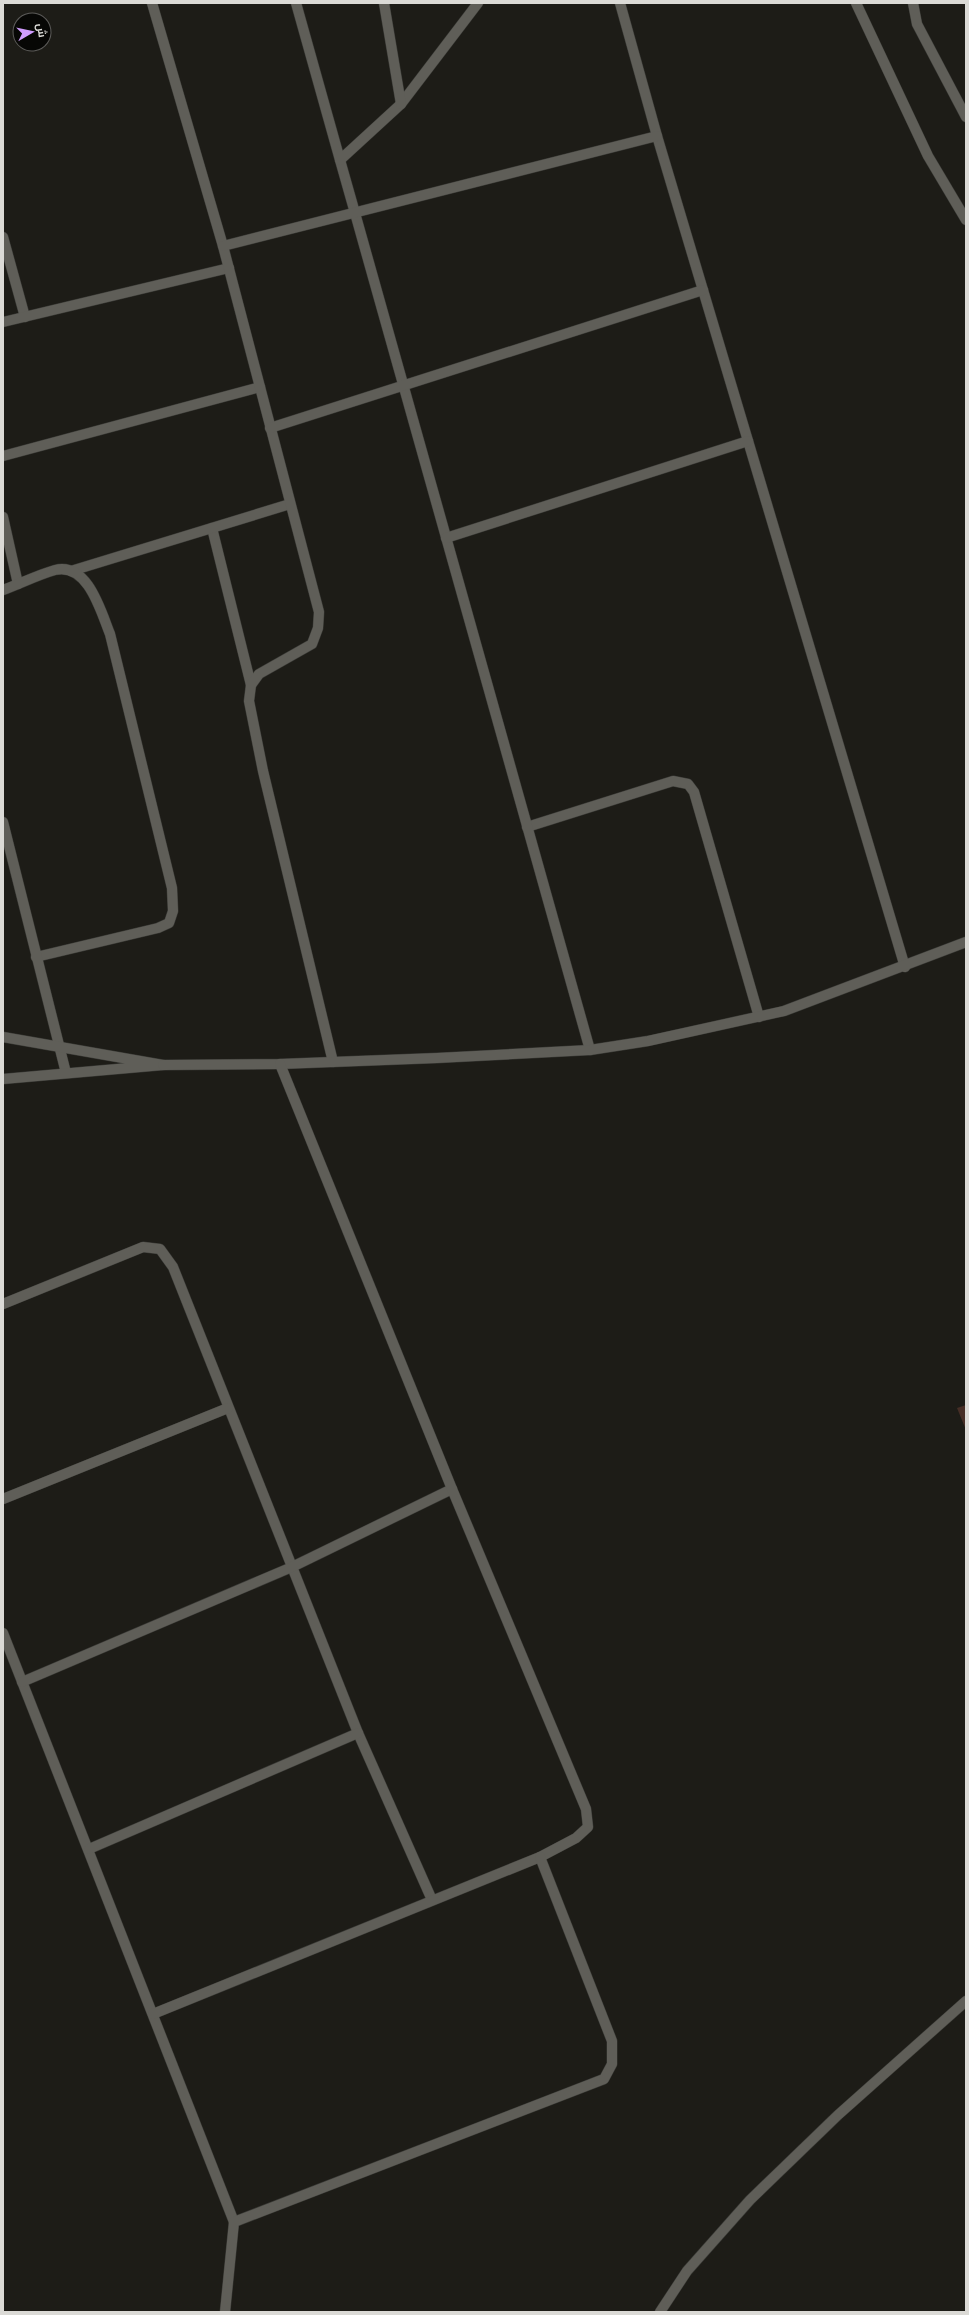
<svg xmlns="http://www.w3.org/2000/svg" width="969" height="2315" font-family="Lato,Cairo,sans-serif">
<style>
.green{fill:#462e26}
.lines{fill:none;stroke-linecap:round;stroke-linejoin:round}
.lane-casing{stroke:#3a3a36;stroke-width:11}
.street-casing{stroke:#3a3a36;stroke-width:11}
.lane{stroke:#5f5e58;stroke-width:10}
.street{stroke:#5f5e58;stroke-width:10}
</style>
<rect width="100%" height="100%" fill="#1d1c17"/>
<path class="green" d="M966,1405V1430L957,1408Z"/>
<g class="lines">
<g class="lane-casing">
<g id="lane">
<path d="M856,3L928,156L966,220"/>
<path d="M913,3L917,24L966,117"/>
<path d="M340,160L355,213"/>
<path d="M3,237L25,317"/>
<path d="M3,322L229,268"/>
<path d="M3,456L260,387"/>
<path d="M3,517L18,584"/>
<path d="M212,528L251,685"/>
<path d="M71,571L290,504"/>
<path d="M527,827L673,781L688,784L694,792L759,1017"/>
</g>
</g>
<g class="street-casing">
<g id="street">
<path d="M152,3L223,246L319,612L318,628L312,644L259,674L251,685L249,701L263,771L333,1062"/>
<path d="M296,3L340,160L401,104L478,3"/>
<path d="M384,3L401,104"/>
<path d="M620,3L657,136L905,967"/>
<path d="M355,213L590,1050"/>
<path d="M223,246L657,136"/>
<path d="M270,428L703,290"/>
<path d="M446,538L748,441"/>
<path d="M3,590C20,584 37,575 55,570C88,562 101,612 110,634L172,888L173,911L169,923L158,928L36,957"/>
<path d="M3,822L66,1073"/>
<path d="M3,1037L163,1065L3,1079"/>
<path d="M163,1065L280,1064L437,1058L590,1050L648,1041L784,1011L966,942"/>
<path d="M3,1304L143,1247L160,1249L173,1267L358,1733L432,1900"/>
<path d="M3,1499L228,1408"/>
<path d="M3,1633L234,2222"/>
<path d="M22,1682L292,1567L452,1489"/>
<path d="M89,1849L358,1733"/>
<path d="M153,2014L540,1857L576,1838L588,1827L586,1809L452,1489L280,1064"/>
<path d="M225,2312L234,2222L604,2079L612,2064V2041L540,1857"/>
<path d="M660,2312L687,2271L750,2200L838,2115L966,2001"/>
</g>
</g>
<use href="#lane" class="lane"/>
<use href="#street" class="street"/>
</g>
<rect width="969" height="2315" fill="none" stroke="#dbdad6" stroke-width="8"/>
<g transform="translate(32 32) rotate(81)"><circle r="19" fill="#070705" stroke="#5c5b59"/>
<path d="M0-3L7 15L0 10L-7 15Z" fill="#d19dfe"/>
<text y="-6" font-size="11" font-weight="bold" text-anchor="middle" fill="#dbdad6">ش</text>
</g>
</svg>
